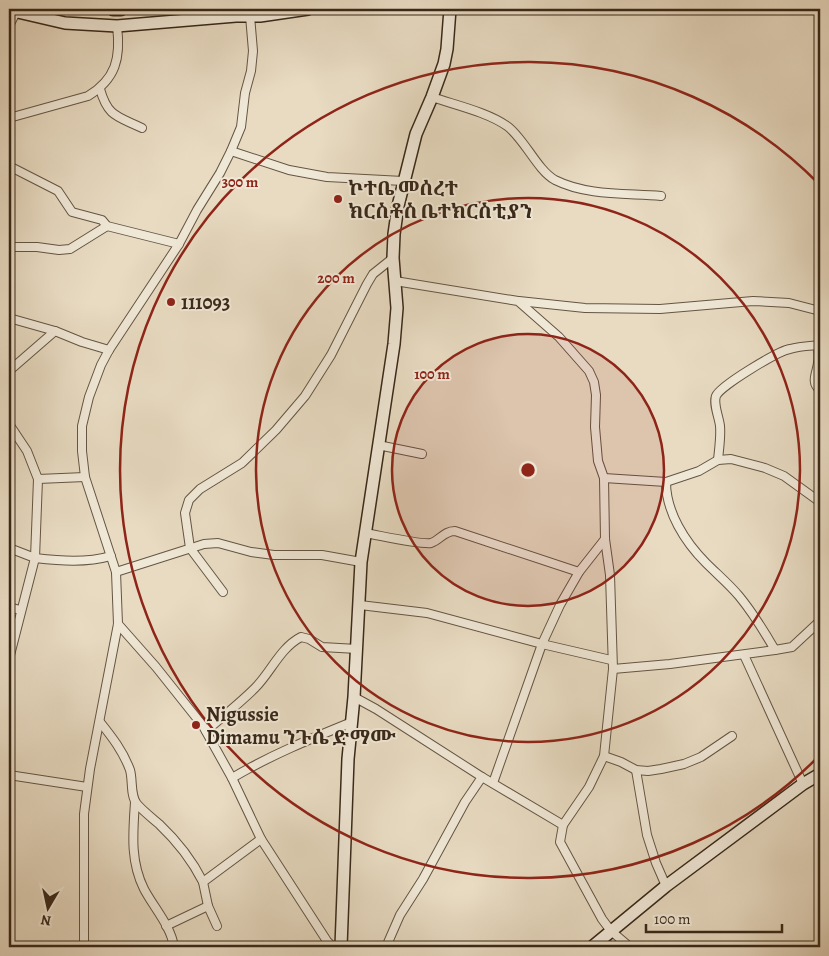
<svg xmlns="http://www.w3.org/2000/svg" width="829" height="956" font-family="Alegreya,'Noto Serif Ethiopic',serif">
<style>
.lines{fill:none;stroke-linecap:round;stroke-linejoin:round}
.street-casing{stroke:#645543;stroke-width:10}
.secondary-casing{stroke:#382819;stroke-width:14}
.primary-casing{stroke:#382819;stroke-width:15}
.street{stroke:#f0e8d7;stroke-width:8}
.secondary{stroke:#f0e8d7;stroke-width:11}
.primary{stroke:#e4be81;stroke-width:12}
.ring{fill:none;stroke:#8f2418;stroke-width:2.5}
.poi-dot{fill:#8f2418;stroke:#f0e8d7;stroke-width:2}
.labels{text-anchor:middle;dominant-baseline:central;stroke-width:4;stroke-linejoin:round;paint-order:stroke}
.poi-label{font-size:20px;font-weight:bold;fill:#382819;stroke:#f0e8d7;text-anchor:start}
.centre{fill:#8f2418;stroke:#f0e8d7;stroke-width:2.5}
.ring-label{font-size:15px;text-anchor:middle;font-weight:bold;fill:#8f2418;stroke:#f0e8d7;stroke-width:4;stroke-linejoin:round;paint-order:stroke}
</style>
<rect width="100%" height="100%" fill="#e8dbc2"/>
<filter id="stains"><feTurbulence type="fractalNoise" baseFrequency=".004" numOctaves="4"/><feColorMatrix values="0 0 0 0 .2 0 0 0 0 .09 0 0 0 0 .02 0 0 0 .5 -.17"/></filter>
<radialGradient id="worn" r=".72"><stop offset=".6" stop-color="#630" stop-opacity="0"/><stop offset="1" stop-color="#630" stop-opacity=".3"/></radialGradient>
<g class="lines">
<g class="street-casing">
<g id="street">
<path d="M9,26L16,12"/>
<path d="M100,89C108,117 117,116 142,128"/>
<path d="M432,97C455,105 487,112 507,126C524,138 537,170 555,180C587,196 626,193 661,196"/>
<path d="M9,118L88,96C116,79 121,58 117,26"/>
<path d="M231,151L289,170L327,177L403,181"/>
<path d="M9,166L58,191L72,212L102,220L107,226L179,244"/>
<path d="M9,247H37L59,250L70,249L107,226"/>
<path d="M395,281L518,301L559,337L589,371L594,382L596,395L595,427L598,461L604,478L666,482C666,512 685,542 706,563C717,574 729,584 739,596C753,613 764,631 775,650L792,647L820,621"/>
<path d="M519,301L585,308L660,309L753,301L789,303L820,311"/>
<path d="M9,318L55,331"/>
<path d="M818,345C818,351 819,357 818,363C817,373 810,382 820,390"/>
<path d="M9,371L55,331L82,342L109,350"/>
<path d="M9,424L27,451L38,479L85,477"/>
<path d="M378,445L422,454"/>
<path d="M718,460C719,449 721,437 720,426C719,417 713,404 716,396C720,386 778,351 790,349C800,346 810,346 820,345"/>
<path d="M604,478L605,539L610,575L613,669L604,756L589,787L563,825L560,842L602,919L611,931L630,947"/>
<path d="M666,482L699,471L718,460L731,459L765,468L784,476L820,502"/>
<path d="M365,533C378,535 421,545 431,543C440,540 444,531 455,531L579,572"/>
<path d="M9,548L35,558L38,479"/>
<path d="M116,572L204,544L218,543L251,552L274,555H322L361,562"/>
<path d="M223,592L190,548L185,513L189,500L200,489L242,463L276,430L305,396L331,355L367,284L373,274L393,258"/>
<path d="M360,605L427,613L542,644L611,660"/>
<path d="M9,607L20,610"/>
<path d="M118,624L156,667L203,726L232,778L261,839L327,941L333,947"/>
<path d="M744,655L803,784"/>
<path d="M9,659L35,558C61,561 86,563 111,556"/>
<path d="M613,669L670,664L775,650"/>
<path d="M354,697L376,709L482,777L563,825"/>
<path d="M100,722C112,737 123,751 130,770C133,780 130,796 137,804C143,811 152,818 159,824C177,841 192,860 203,882"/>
<path d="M206,731C222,717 240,703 255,688C271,672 280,648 301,637L309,639L322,647L357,649"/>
<path d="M604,756L621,762L636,770L648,771L661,769L684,764L701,757L732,736"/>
<path d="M636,770L647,835L656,863L666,886"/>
<path d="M9,775L87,787"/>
<path d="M232,778C271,755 310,739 352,722"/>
<path d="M493,783L542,644L560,605L579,572L605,539"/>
<path d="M135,802C133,833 130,861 144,889C154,908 171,926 174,947"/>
<path d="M208,906L203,882L261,839"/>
<path d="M166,926L208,906L217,926"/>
<path d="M84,947V814L90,769L118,624L116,572L85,477L82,451V426L89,397L101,365L109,350L179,244L197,210L220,173L231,151L241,127L245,93L251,71L253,51L250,16"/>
<path d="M386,947L400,915L423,879L465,802L482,777"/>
</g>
</g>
<g class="secondary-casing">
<g id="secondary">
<path d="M9,10L65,23L117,26L236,16H260L308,9"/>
<path d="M341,947L348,759L354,697L361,562L394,344L397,308L393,258L394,234L398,206L416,134L432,97L444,64L447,49L450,9"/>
<path d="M592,947L666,886L803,784L820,774"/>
</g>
</g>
<g class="primary-casing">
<path id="primary" d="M113,9H121"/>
</g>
<use href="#street" class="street"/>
<use href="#secondary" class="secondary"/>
<use href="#primary" class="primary"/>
</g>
<circle cx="528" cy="470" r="136" fill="#8f2418" fill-opacity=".12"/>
<g class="ring">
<circle cx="528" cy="470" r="136"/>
<circle cx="528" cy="470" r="272"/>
<path d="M819 756A408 408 0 1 1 819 184"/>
</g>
<g class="poi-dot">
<circle cx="338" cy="199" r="5"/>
<circle cx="171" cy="302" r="5"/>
<circle cx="196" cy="725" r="5"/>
</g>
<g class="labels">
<g class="poi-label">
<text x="348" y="188">ኮተቤ መሰረተ<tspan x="348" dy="23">ክርስቶስ ቤተክርስቲያን</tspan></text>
<text x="181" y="302">111093</text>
<text x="206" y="714">Nigussie<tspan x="206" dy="23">Dimamu ንጉሴ ድማሙ</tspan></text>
</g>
</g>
<circle cx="528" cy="470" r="8" class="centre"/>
<g class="ring-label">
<text x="240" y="187">300 m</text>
<text x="336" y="283">200 m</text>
<text x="432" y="379">100 m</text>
</g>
<rect width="829" height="956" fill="none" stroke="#e8dbc2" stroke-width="30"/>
<rect x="10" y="10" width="809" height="936" fill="none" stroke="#382819" stroke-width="2.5"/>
<rect x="15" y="15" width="799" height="926" fill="none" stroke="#382819"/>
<g transform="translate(48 908) rotate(189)" stroke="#f0e8d7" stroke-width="4" paint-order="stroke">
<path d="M0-4L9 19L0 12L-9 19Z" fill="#382819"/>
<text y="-8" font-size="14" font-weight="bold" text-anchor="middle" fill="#382819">N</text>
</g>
<path d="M646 924v8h136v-8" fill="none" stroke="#382819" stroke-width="2.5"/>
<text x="654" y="924" font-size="15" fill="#382819" stroke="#f0e8d7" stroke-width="4" paint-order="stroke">100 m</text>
<rect width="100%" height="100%" filter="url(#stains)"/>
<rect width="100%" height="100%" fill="url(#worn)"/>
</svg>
